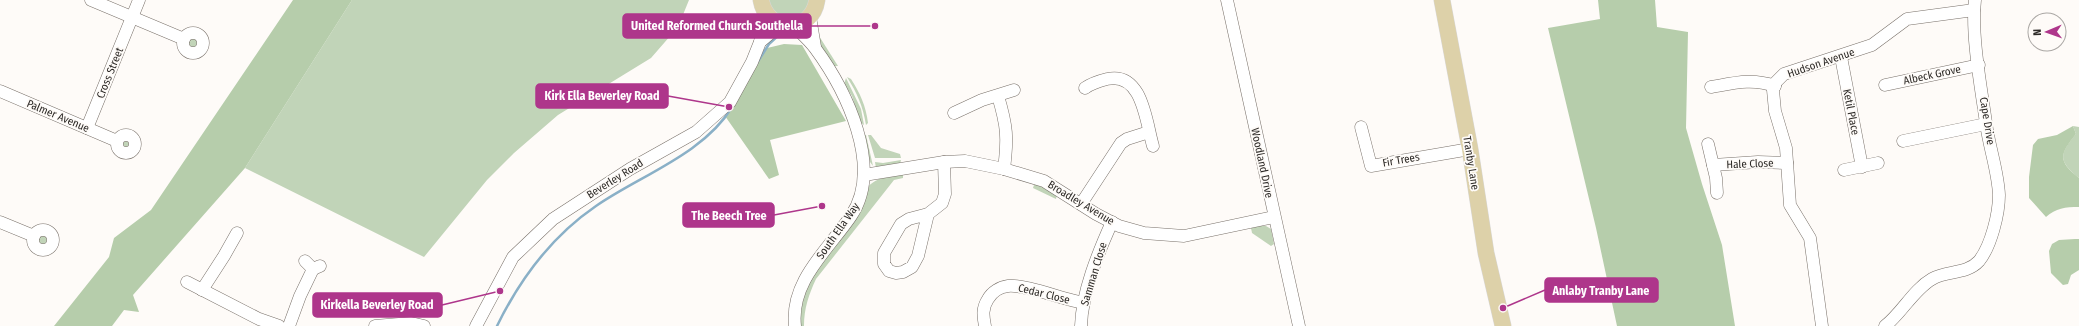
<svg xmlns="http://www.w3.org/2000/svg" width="2079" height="326" font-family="'Fira Sans Condensed',sans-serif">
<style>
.green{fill:#c1d4b8}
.forest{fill:#b6cdab}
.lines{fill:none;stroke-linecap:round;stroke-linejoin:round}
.stream{stroke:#8ab0c7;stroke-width:2.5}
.minor-casing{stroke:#79716a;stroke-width:13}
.major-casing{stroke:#d9d8d8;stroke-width:17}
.minor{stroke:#fff;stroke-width:12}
.major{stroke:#ddd1a9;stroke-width:16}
.labels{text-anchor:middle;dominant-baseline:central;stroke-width:3.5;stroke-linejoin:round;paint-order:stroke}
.street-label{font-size:11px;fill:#2c2926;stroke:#fefbf8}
.leader{fill:none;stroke:#ae368b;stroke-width:1.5}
.callout-dot{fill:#ae368b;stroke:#fefbf8;stroke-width:1.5}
.callout{fill:#ae368b;stroke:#ae368b;stroke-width:1.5}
.callout-label{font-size:12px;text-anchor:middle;font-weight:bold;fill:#fff}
</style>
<rect width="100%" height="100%" fill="#fefbf8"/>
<g class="green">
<path d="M352,0H689L678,27L651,58L558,115L514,153L487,180L424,257L245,168Z"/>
<path d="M767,0H811L802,15L789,20L775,15Z"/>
<path d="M819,36L838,66H834L816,38Z"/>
<circle cx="193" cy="43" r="5.5"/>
<path d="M847,77L851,79C860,93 866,106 868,123L866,125C863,106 857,93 847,77Z"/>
<path d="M846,78L861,109L864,125L860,122L852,96L844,84Z"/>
<path d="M2073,126L2079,127V178C2058,161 2059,154 2076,134Z"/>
<path d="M863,134L866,135L873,166L867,158Z"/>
<path d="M868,135H871L881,148L900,154L901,158H875Z"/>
<circle cx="126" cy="144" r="5.5"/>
<path d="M901,160L900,164L876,168L875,162L883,163Z"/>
<path d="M903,174V178L894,180L816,279C809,294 804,308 804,326H798L802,290L867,188C876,177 889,176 903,174Z"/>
<path d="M1035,182L1057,194L1056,199L1033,188Z"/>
<path d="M1257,226H1266L1271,229L1274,244L1271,246L1252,233L1251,228Z"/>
<circle cx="43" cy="239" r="7"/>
</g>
<g class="forest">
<path d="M293,0H352L245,168L133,295L139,312L124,310L112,326H54L109,257L114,238L151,210Z"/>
<path d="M1598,0H1655L1657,27L1688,32L1686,128L1702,184L1722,245L1735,326H1617L1596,228L1548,28L1600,19Z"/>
<path d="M784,44L802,45L846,121L770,140L779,175L769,179L725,116L734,107L763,49Z"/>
<path d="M2073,126L2076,134C2059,155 2058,161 2079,178V207C2065,207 2056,208 2046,217L2029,198V177L2033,145L2038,139L2057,135Z"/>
<path d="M2075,239H2079V270L2071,275L2068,284L2063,285L2051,273L2049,251L2052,244L2059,240Z"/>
</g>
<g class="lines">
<g class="stream">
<path d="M757,63L769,44L781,33"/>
<path d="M497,326C520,279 552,236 596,206C639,176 704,154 732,107"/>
</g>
<g class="minor-casing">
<g id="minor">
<path d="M91,0L184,39"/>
<path d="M1227,0L1299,326"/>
<path d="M810,17L815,47"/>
<path d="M794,26C801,33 809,40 815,48C846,90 884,167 851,216C828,250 790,281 795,326"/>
<circle cx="193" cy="43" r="10"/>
<path d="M760,42L780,25"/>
<path d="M1841,57L1862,167"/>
<path d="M1885,85L1979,65"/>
<path d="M1711,87C1734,83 1752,78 1775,86"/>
<path d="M1085,88C1092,83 1099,81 1107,79C1143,71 1146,123 1153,146"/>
<path d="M0,91L117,141"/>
<path d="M998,96C1007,126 1008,138 1004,169"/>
<path d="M954,113L982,100L1014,90"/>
<path d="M1361,127L1371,166L1470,149"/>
<path d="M87,128L139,0"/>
<circle cx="126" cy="144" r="9"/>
<path d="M1903,141L1986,124"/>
<path d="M1708,144L1716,178L1717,193"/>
<path d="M1713,165L1758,162L1787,163"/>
<path d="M1844,170L1878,163"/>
<path d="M864,175L944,162L965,161L1004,169L1044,181L1096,214L1119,226L1144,233L1184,236L1274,217"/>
<path d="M1081,204L1121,143L1127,139L1149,132"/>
<path d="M928,214L909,219L901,224L884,253V264L889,271L896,273L903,272L912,267L918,256L928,214L942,203L945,194L944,162"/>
<path d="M0,222L34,236"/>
<circle cx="43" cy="240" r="10"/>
<path d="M305,261L313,269L320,266"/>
<path d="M187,282L259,319L279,326"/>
<path d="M202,290L224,256L237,233"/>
<path d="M289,326L300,296L313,269"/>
<path d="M375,326L411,323L424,326"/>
<path d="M476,326L513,257L553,219L630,169L696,132L730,102L752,62L760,42L767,15"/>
<path d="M985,326C983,316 982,308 988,299C992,292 1000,287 1008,286C1025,284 1065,300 1084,303"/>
<path d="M1081,326C1082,292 1098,253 1112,222"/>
<path d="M1822,326L1810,238L1790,205L1786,148L1775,111L1773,90L1776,82L1784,74L1872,45L1907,19L1974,10"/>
<path d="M1885,326C1902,313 1913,290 1932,279C1947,270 1966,275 1979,261C1991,246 1999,214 1999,195C1998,171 1989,147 1986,123C1981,87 1971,35 1975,0"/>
</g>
</g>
<g class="major-casing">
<g id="major">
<path d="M761,0C767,34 812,34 817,0"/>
<path d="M1442,0L1470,149L1486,253L1503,326"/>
</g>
</g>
<use href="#minor" class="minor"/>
<use href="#major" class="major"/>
</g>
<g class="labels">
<g class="street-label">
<text transform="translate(1821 63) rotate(-19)">Hudson Avenue</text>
<text transform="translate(110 73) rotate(-68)">Cross Street</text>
<text transform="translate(1932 75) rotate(-12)">Albeck Grove</text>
<text transform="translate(1851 112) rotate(79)">Ketil Place</text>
<text transform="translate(58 116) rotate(23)">Palmer Avenue</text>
<text transform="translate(1987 121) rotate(81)">Cape Drive</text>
<text transform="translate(1401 160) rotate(-10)">Fir Trees</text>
<text transform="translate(1262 163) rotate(78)">Woodland Drive</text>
<text transform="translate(1471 163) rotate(81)">Tranby Lane</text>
<text transform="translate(1750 164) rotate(-2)">Hale Close</text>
<text transform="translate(615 179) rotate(-32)">Beverley Road</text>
<text transform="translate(1081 203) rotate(31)">Broadley Avenue</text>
<text transform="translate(838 231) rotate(-55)">South Ella Way</text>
<text transform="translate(1094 274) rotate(-73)">Samman Close</text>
<text transform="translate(1044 294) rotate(14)">Cedar Close</text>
</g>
</g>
<path class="leader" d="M875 26L811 26M729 107L668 96M822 206L774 215M1503 308L1545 290M500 291L442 305"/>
<g class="callout-dot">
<circle cx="875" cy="26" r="4"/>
<circle cx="729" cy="107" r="4"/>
<circle cx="822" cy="206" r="4"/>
<circle cx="1503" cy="308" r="4"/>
<circle cx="500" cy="291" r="4"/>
</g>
<g class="callout">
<rect x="623" y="14" width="188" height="24" rx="4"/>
<rect x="536" y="84" width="132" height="24" rx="4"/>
<rect x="683" y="203" width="91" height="24" rx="4"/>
<rect x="1545" y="278" width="113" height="24" rx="4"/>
<rect x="313" y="293" width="129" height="24" rx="4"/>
</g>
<g class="callout-label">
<text x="717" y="30">United Reformed Church Southella</text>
<text x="602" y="100">Kirk Ella Beverley Road</text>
<text x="729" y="220">The Beech Tree</text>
<text x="1601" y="295">Anlaby Tranby Lane</text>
<text x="377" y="309">Kirkella Beverley Road</text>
</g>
<g transform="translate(2047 32) rotate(268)"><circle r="19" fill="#fefbf8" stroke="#aaa7a4"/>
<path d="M0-3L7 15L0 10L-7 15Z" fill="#ae368b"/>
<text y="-6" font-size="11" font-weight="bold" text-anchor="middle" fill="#2c2926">N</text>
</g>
</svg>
